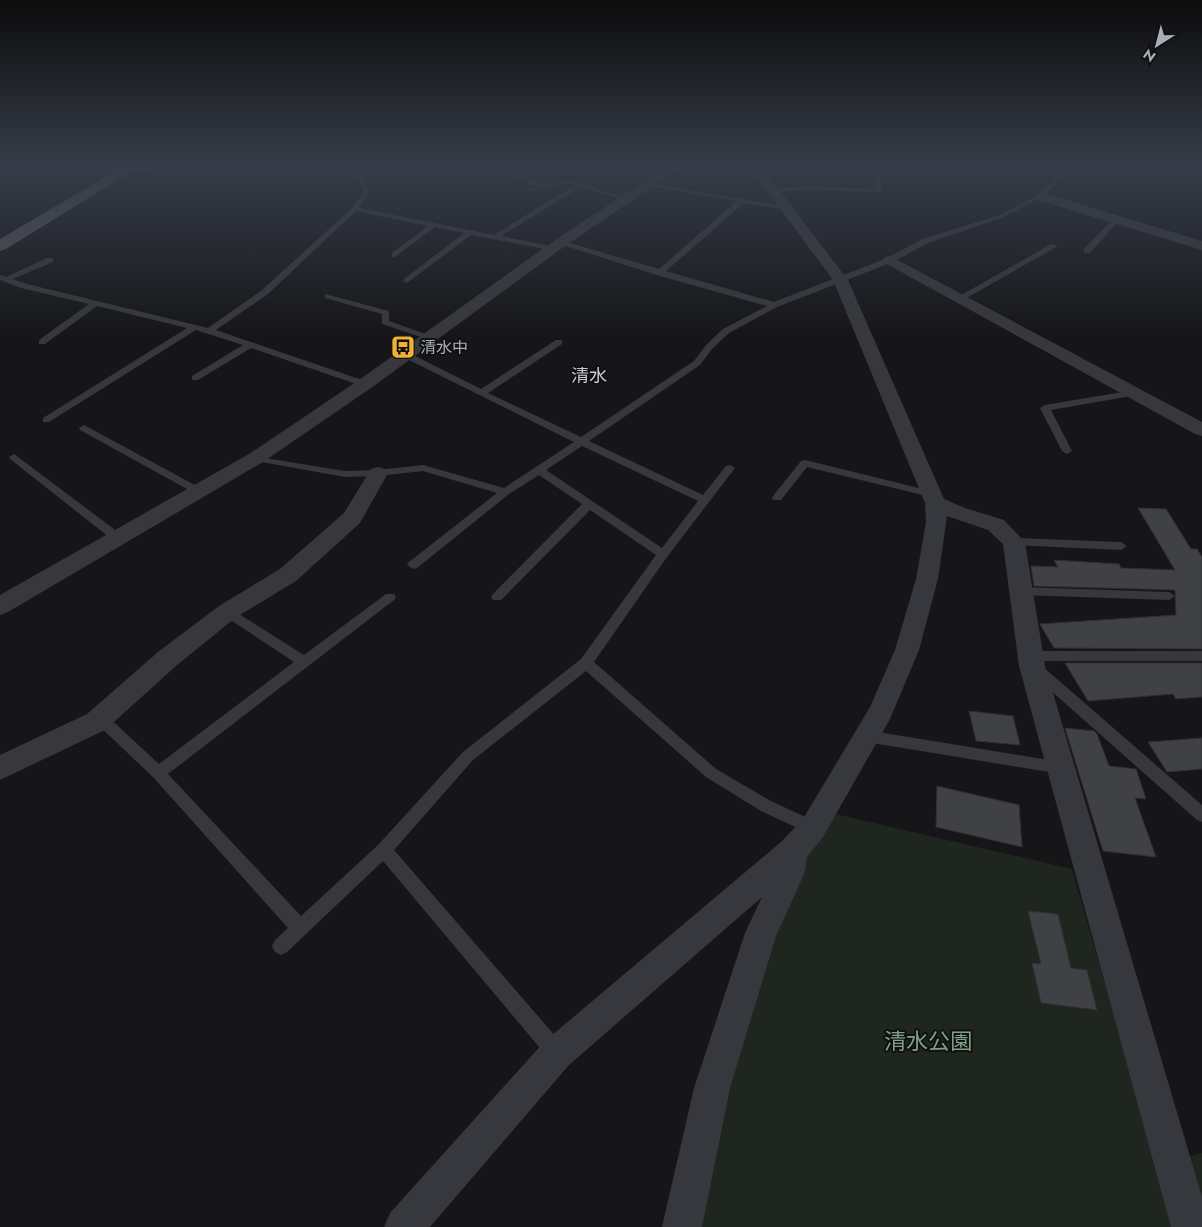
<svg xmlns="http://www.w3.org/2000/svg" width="1202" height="1227" font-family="Jost,'Noto Sans JP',sans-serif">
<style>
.green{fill:#1e261f}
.building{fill:#404145;stroke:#303034}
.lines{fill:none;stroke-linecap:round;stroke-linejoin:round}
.service{fill:#37383d;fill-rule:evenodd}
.minor{fill:#37383d;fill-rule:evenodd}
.primary{fill:#53555c;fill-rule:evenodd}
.labels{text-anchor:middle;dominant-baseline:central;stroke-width:4;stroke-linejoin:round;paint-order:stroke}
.far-poi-label{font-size:16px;fill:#a8adb8;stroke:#111113;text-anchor:start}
.far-quarter-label{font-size:18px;fill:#c9ccd4;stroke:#111113}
.near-park-label{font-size:22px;fill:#7fa381;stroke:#111113}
</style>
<rect width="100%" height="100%" fill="#161618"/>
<path class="green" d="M831,813L1072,869L1157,1165L1202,1153V1227H694L739,1028L812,845Z"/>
<g class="building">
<path d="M1138,508L1166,509L1191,549H1197L1202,557V649L1054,648L1040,624L1176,615L1175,590L1034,586L1031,566L1058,567L1054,560L1119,564L1121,568L1175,570Z"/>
<path d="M1065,663H1202V697L1176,699L1173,694L1088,701Z"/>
<path d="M969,711L1013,716L1020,745L976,741Z"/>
<path d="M1065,728L1094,731L1097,734L1109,766L1136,769L1146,799L1135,798L1156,857L1103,851Z"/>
<path d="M1202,738V769L1167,772L1148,742Z"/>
<path d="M937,786L1019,805L1022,847L936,827Z"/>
<path d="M1028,911L1058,914L1071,968L1087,970L1097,1010L1041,1003L1032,963L1041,964Z"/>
</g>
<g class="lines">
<g class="service">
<path d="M92,166L128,167L130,168V170L151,166H161L118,177L116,176V174L128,171Z"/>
<path d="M351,166H357L370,191L359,208L494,235L575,185L568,183L528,192V190L538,187L507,173L501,166H507L511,171L545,185L568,179L630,199L627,201L581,187L501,236L556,247V251L471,235L407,283L403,281L404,279L464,233L435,227L395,257H392V253L428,226L356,211L268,294L216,330L368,382V386H362L251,348L198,380H192V376L243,345L196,330L49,422H43V418L187,328L97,306L45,344H39V340L89,304L21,288L0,280V275L6,277L47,258H53V262L13,279L27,284L208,328L262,290L352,208L364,191Z"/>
<path d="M874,166H880L882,192L808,190L773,192L770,190L773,188L808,186L876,189Z"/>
<path d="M1070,166H1076L1042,197L1001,218L928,243L893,262L777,307L729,333L712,349L700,365L589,441L703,495L726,466L730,465L735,468L667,557L594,662L716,769L771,801L818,823L821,828L818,833L813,835L808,833L761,811L706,777L586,671L473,760L394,850L564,1046L566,1053L564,1060L557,1062L550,1060L383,861L287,952L281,955L275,952L272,946L275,940L288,928L153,777L95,722L93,718L95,714L100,712L105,714L159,764L294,662L223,615L221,612L223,609H231L304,655L386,594H394L396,597L394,600L168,774L301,916L378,845L463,752L581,659L656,555L590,510L501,600H493L491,597L493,594L582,504L539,475L509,494L417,568L413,569L407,565L409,562L497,493L423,471L378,476L345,477L256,461L252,460L251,458L252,456L345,471L378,470L423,465L504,488L574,442L403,357V353H409L481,389L556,340H562V344L488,393L581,437L694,361L706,345L723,329L767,306L657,275L556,243L563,241L659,269L737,201L649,186L646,184L647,183L789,207L790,208L787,210L744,203L666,271L774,302L887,258L922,239L997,216L1038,195ZM582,446L698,501L662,548L546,470Z"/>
<path d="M1197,166H1202V168L1198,167Z"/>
<path d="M1114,218L1120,219L1090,253H1084V249Z"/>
<path d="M1051,244L1058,246L963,300L956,298Z"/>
<path d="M325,294L389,311V321L434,337L427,339L382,324V314L325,298Z"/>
<path d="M1134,390L1137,391V395L1051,410L1072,451L1067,454L1062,451L1040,408L1045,405Z"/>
<path d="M84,425L204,490L205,492L204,494H196L80,430L79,428Z"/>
<path d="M14,454L122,535L124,538L122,541H114L10,459L9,457Z"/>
<path d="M805,460L931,491L936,494L931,497L807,467L781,500H773L772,498L773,496L801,461Z"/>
<path d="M1014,538L1121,542L1127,546L1121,550L1010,545L1008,542L1010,539Z"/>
<path d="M1020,587L1169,592L1175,596L1169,600L1020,595L1014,591Z"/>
<path d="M1031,651H1202V661H1031L1026,660L1024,656L1026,652Z"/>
<path d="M1037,665L1042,666L1202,805V822L1197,820L1032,674L1030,670L1032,666Z"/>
<path d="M866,730L1061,762L1066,764L1068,768L1066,772L1061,774L866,742L861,740L859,736L861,732Z"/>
</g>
<g class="minor">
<path d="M668,166H682L565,246L371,388L263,462L8,612L0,615V595L249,454L359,380L555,240Z"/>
<path d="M749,166H761L848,280L944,499L965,508L1004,520L1025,542L1045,666L1202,1197V1227H1171L1019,666L1003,544L988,530L947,516L938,579L919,650L890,719L823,837L807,857L805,872L776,936L730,1088L702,1227H662L694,1088L745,933L762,897L569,1065L430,1227H384L390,1213L545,1041L781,842L803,819L870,707L895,650L916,579L926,522L925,503L833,280Z"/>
<path d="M1040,192L1202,241V250L1035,199L1034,196Z"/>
<path d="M890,256L1202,422V436L1195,434L885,263L883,260L885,257Z"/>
<path d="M378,467L385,469L388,473L360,523L296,581L235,618L176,666L105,730L0,780V755L87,714L158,652L219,606L280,569L344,513L371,469Z"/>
</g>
<path class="primary" d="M124,166H140L6,249L0,251V239Z"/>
</g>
<linearGradient id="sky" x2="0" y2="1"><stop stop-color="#0c0c0d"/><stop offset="0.49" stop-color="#363c48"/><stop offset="1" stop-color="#363c48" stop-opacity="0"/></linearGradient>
<rect width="1202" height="337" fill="url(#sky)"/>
<defs>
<g id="bus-square" transform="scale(1.25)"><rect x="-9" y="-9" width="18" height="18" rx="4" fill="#f2b134" stroke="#111113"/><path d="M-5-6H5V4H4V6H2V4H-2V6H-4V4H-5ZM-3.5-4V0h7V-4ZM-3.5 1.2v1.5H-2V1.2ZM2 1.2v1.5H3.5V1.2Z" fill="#111"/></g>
</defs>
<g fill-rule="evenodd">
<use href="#bus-square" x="403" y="347"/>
</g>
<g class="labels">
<g class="far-poi-label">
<text x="420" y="347">清水中</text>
</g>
<g class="far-quarter-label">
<text x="589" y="376">清水</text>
</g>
<g class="near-park-label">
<text x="928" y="1041">清水公園</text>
</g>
</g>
<g transform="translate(1157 45) rotate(216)" stroke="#111113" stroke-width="4" paint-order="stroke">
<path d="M0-4L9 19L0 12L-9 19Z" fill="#a8adb8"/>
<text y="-8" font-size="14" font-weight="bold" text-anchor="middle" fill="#a8adb8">N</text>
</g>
</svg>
